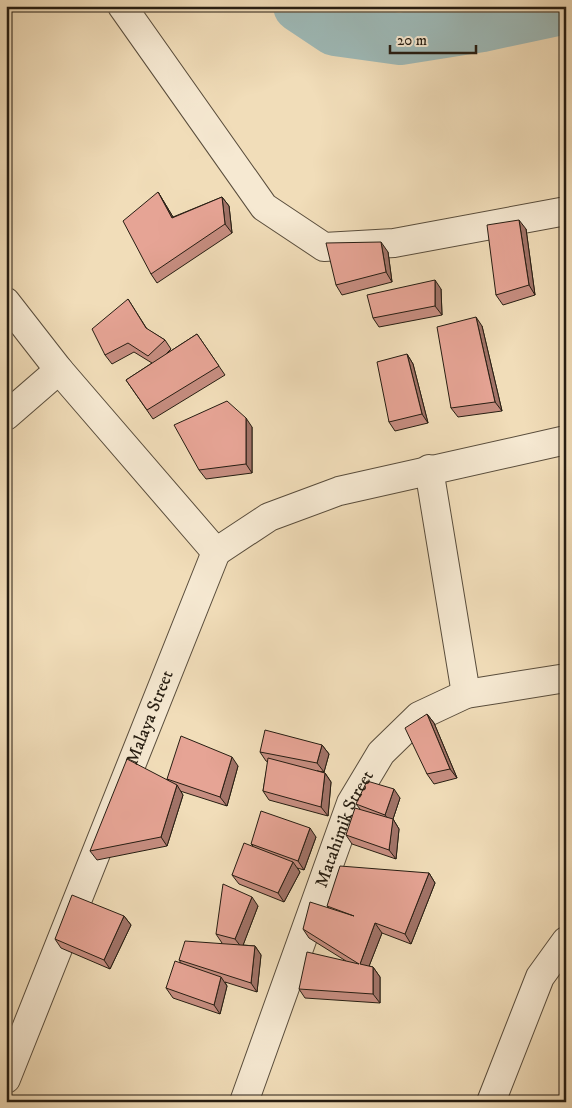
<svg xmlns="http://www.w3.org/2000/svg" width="572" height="1108" font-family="'IM FELL DW Pica',serif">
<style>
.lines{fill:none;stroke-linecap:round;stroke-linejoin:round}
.river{stroke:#9ebab8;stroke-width:52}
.minor-casing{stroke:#594d3c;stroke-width:30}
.minor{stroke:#f6e9d2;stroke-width:28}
.wall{fill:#c68d80;stroke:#261d12}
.shaded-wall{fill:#a17368;stroke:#261d12}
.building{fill:#e6a495;stroke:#261d12}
.labels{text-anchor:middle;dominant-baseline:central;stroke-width:4;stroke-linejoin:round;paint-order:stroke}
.street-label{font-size:18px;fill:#261d12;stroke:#f6e9d2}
</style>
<rect width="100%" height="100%" fill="#f1ddb9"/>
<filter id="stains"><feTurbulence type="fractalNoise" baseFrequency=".004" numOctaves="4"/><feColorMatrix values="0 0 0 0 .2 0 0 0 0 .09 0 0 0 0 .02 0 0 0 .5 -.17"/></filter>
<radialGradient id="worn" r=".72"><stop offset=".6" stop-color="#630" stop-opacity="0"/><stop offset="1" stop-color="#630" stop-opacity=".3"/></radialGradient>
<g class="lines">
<path class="river" d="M299,6L335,30L400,39L482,26L566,8"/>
<g class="minor-casing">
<g id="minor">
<path d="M122,6L264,207L324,247L394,243L566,211"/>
<path d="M6,302L59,370L216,552"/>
<path d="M6,416L59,370"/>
<path d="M429,469L466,694"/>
<path d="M216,552L269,517L339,491L566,440"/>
<path id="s1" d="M6,1079L216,552"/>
<path id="s2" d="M244,1102L351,803L381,753L419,716L466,694L566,678"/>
<path d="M491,1102L540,977L566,941"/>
</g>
</g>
<use href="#minor" class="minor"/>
</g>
<g class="wall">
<path d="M158,192L173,217L222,197L229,206L232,233L157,283L151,274Z"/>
<path d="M526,229L535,295L503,305L496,295Z"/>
<path d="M388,252L392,282L342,295L336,285Z"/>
<path d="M441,289L442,315L379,327L373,318Z"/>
<path d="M128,299L147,329L165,340L171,349L166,354L197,334L225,375L153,419L126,380L152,363L134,352L112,364L105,355Z"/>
<path d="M482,326L502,411L458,417L451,408Z"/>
<path d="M407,354L413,364L428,423L395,431L389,422Z"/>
<path d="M252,427V473L206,479L199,470Z"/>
<path d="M427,714L434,723L457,778L434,784L427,774Z"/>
<path d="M322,745L329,754L324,772L317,771L325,773L331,782L328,816L269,800L263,791L268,762L266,761L260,752Z"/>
<path d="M238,766L227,806L180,791L183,795L167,846L97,860L90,851L169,781L167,779Z"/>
<path d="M400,798L393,819L399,829L396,859L352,844L346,835L360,809L356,804Z"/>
<path d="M316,837L304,870L297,868L300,872L284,902L239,884L232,875L253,846L251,844Z"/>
<path d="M429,873L435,883L411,944L382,933L369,966L373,967L380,977V1003L305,998L299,989L346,961L309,938L303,929L329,908L327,906Z"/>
<path d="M258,906L243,945L255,946L261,955L257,992L225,982L227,986L220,1014L173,998L166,988L181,963L179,960L222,943L216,934Z"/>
<path d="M124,916L131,925L110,969L61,948L55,939Z"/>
</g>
<g class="shaded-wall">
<path d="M158,192L179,227L172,218Z"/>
<path d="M222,197L229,206L232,233L225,224Z"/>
<path d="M519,220L526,229L535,295L529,285Z"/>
<path d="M381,242L388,252L392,282L386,272Z"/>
<path d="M435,280L441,289L442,315L435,306Z"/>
<path d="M476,317L482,326L502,411L495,402Z"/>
<path d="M407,354L413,364L428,423L422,414Z"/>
<path d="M246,418L252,427V473L246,464Z"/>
<path d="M427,714L434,723L457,778L450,769Z"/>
<path d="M322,745L329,754L324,772L317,763Z"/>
<path d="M232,757L238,766L227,806L220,797Z"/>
<path d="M325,773L331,782L328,816L321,807Z"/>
<path d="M177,785L183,795L167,846L161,837Z"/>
<path d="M394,789L400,798L393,819L399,829L396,859L389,850L392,824L385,815Z"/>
<path d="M310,828L316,837L304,870L298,861Z"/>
<path d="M293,862L300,872L284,902L278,893Z"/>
<path d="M429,873L435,883L411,944L405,934Z"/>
<path d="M252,897L258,906L242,948L235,939Z"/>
<path d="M124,916L131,925L110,969L104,960Z"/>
<path d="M375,923L382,933L366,974L360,964Z"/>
<path d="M255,946L261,955L257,992L251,983Z"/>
<path d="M373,967L380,977V1003L373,994Z"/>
<path d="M221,977L227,986L220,1014L214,1005Z"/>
</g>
<g class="building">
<path d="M158,192L172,218L222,197L225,224L151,274L123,221Z"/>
<path d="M519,220L529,285L496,295L487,225Z"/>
<path d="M566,230V259L562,231Z"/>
<path d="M381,242L386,272L336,285L326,243Z"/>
<path d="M435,280V306L373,318L367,295Z"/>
<path d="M128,299L146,328L165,340L148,356L128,343L105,355L92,329Z"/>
<path d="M476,317L495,402L451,408L437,327Z"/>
<path d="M197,334L219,366L147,410L126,380Z"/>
<path d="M407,354L422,414L389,422L377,362Z"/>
<path d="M227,401L246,418V464L199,470L174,425Z"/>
<path d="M427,714L450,769L427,774L405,728Z"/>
<path d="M265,730L322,745L317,763L260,752Z"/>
<path d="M181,736L232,757L220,797L167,779Z"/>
<path d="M268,758L325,773L321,807L263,791Z"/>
<path d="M127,759L177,785L161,837L90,851Z"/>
<path d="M367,781L394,789L385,815L356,804Z"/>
<path d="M355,808L393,819L389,850L346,835Z"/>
<path d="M261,811L310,828L298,861L251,844Z"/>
<path d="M244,843L293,862L278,893L232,875Z"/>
<path d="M340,866L429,873L405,934L375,923L360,964L373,967V994L299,989L307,952L359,964L303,929L310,902L354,916L327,906Z"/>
<path d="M223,884L252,897L235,939L216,934Z"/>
<path d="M72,895L124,916L104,960L55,939Z"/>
<path d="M185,941L255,946L251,983L179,960Z"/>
<path d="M175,961L221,977L214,1005L166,988Z"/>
</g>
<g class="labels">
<g class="street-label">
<text stroke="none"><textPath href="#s1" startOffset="389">Malaya Street</textPath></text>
<text stroke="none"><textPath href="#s2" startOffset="291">Matahimik Street</textPath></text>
</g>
</g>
<rect width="572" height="1108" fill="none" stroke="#f1ddb9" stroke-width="25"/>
<rect x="8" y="8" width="557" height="1093" fill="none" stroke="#261d12" stroke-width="2.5"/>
<rect x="12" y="12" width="547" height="1083" fill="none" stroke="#261d12"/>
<path d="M390 45v8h86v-8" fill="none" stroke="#261d12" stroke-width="2.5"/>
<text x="397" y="45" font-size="15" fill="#261d12" stroke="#f6e9d2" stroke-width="4" paint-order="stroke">20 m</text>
<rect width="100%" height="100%" filter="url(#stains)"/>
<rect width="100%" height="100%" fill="url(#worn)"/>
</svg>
